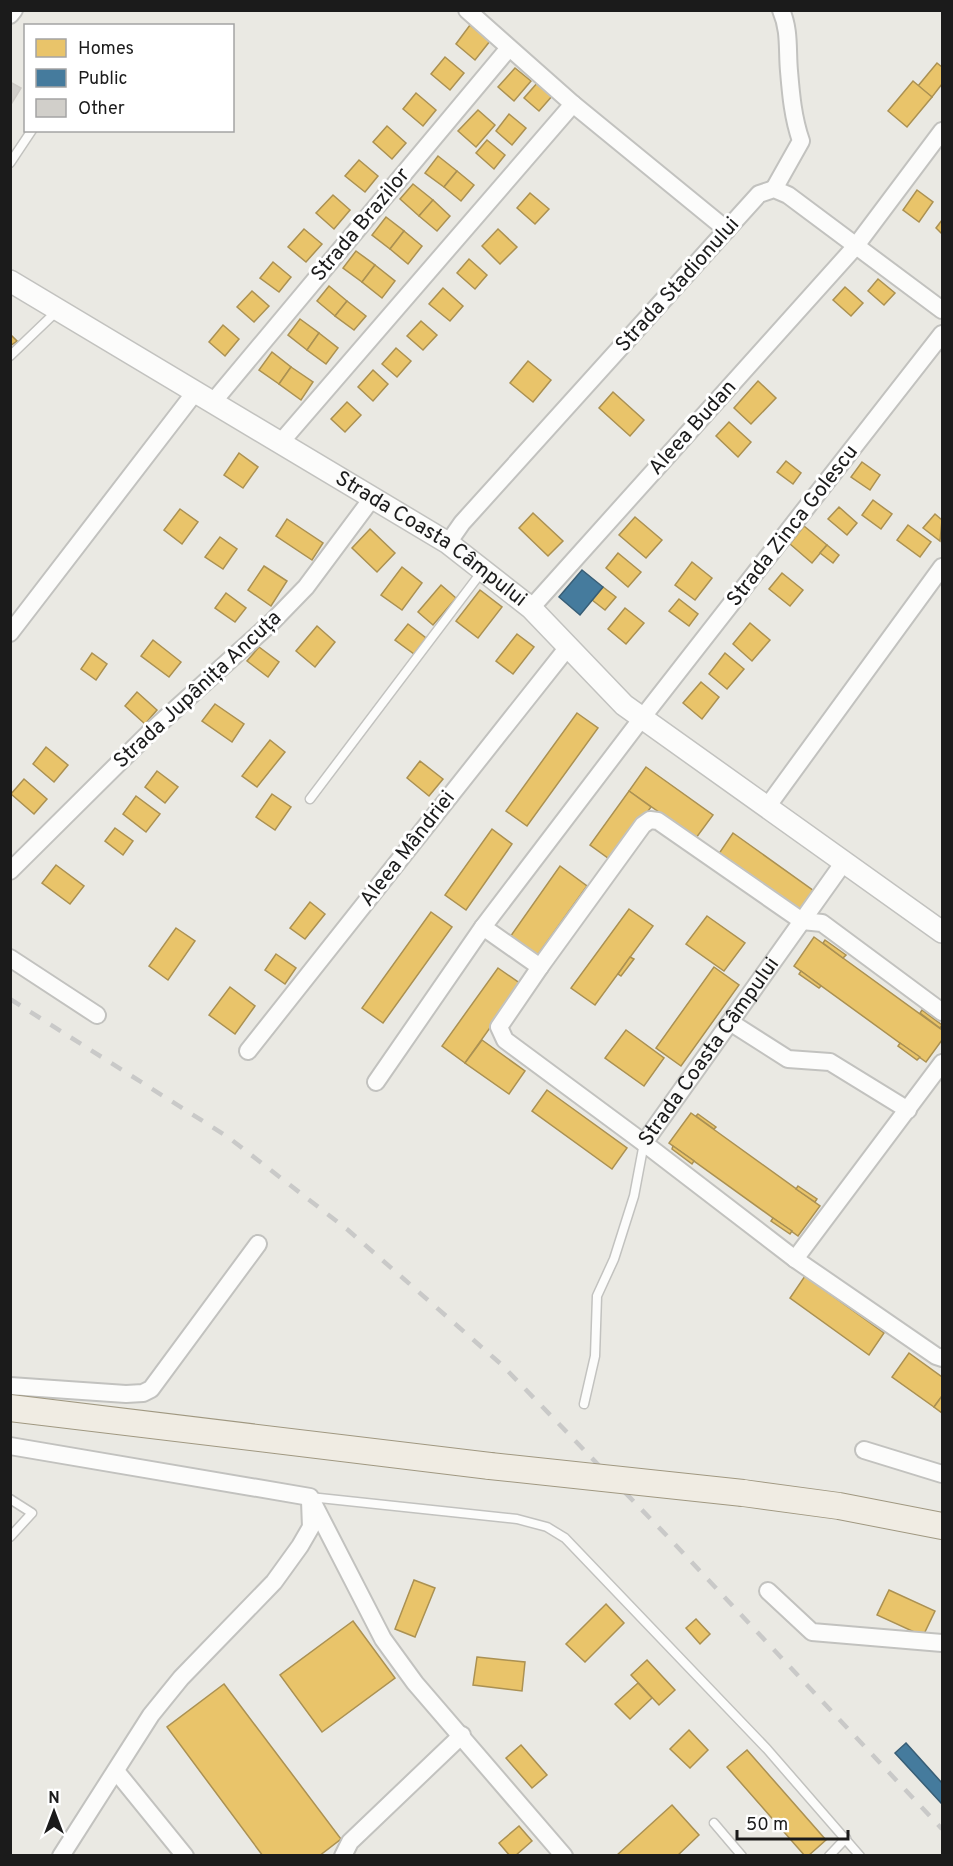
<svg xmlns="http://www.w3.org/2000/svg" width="953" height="1866" font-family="Overpass,sans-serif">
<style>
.homes{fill:#e9c46a;stroke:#ab9152;stroke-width:1.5}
.public{fill:#457b9d;stroke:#385e76;stroke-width:1.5}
.building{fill:#d1cfca;stroke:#cdcac5;stroke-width:1.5}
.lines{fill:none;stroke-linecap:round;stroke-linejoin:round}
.service-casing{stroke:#c2c2bf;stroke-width:11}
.minor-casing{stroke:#c2c2bf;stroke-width:20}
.tertiary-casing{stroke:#c2c2bf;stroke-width:24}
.primary-casing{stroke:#a09881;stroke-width:28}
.service{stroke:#fcfcfb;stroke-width:8}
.minor{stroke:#fcfcfb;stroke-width:16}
.tertiary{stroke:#fcfcfb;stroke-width:21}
.primary{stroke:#f0ece3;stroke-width:26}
.rail{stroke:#c9c9c8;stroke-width:4.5;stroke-dasharray:12 12;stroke-linecap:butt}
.primary-bridge-casing{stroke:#a09881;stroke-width:28;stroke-linecap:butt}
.primary-bridge{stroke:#f0ece3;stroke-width:26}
.labels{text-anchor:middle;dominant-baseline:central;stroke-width:6;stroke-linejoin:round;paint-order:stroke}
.street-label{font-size:21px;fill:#1b1b1b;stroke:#fff}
</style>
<rect width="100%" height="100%" fill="#eae9e3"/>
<g class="homes">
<path d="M470,25L490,41L475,60L456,44Z"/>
<path d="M445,57L464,73L450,90L431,74Z"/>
<path d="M937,63L942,67V84L932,97L918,86Z"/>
<path d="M515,68L531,81L514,101L498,87Z"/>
<path d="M913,81L932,97L907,127L888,111Z"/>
<path d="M538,82L553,95L539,111L524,98Z"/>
<path d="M416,93L436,110L423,126L403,109Z"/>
<path d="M478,110L495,125L476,147L458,131Z"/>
<path d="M509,114L526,128L512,145L496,131Z"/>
<path d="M387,126L406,143L392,159L373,142Z"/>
<path d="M487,140L505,155L494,169L476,153Z"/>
<path d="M438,156L457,171L444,187L425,173Z"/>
<path d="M359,160L378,176L365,192L345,176Z"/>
<path d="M457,171L474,185L461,201L444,187Z"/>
<path d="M413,184L433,200L419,216L400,199Z"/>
<path d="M917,190L933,202L919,222L903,210Z"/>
<path d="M530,193L549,209L535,224L517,208Z"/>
<path d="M333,195L350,210L334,229L316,213Z"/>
<path d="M433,200L450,216L437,231L419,216Z"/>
<path d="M386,217L404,231L390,249L372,235Z"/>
<path d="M942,220V234L936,228Z"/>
<path d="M304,229L322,244L306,262L288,247Z"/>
<path d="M498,229L517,247L500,264L482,246Z"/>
<path d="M404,231L422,246L408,264L390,249Z"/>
<path d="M356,251L375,265L362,282L343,268Z"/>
<path d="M469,259L487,275L475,289L457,273Z"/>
<path d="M273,262L291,277L279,292L260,278Z"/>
<path d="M375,265L395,281L382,298L362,282Z"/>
<path d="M878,279L895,293L884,305L868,291Z"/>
<path d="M329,286L347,301L335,316L317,301Z"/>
<path d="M845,287L863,303L851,316L833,300Z"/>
<path d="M443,288L463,306L450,321L429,304Z"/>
<path d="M252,291L269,306L254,322L237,307Z"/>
<path d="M347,301L366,316L354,330L335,316Z"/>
<path d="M300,319L319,333L307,350L288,335Z"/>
<path d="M421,321L437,335L423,350L407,336Z"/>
<path d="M223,325L239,339L225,356L209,342Z"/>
<path d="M319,333L338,348L326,364L307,350Z"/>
<path d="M10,334L17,341L10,346Z"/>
<path d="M396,348L411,361L397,377L382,364Z"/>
<path d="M272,352L291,367L279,384L259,370Z"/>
<path d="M528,361L551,380L533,402L510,383Z"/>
<path d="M291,367L313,382L301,400L279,384Z"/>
<path d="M373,370L388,384L373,401L358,387Z"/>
<path d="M758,381L776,398L751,424L734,408Z"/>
<path d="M613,392L644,420L630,436L599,408Z"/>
<path d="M347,402L361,415L345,432L331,419Z"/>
<path d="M729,422L751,442L738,457L716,436Z"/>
<path d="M239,453L258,467L243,488L224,475Z"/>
<path d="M786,461L801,473L793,484L777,472Z"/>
<path d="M862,462L880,475L870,490L851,477Z"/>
<path d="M873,500L892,514L881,529L862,515Z"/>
<path d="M839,507L857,523L847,535L828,519Z"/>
<path d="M180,509L198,522L182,544L164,530Z"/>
<path d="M533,513L563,541L548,556L519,528Z"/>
<path d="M935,514L942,520L940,541L923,528Z"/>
<path d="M635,517L662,540L646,558L619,535Z"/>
<path d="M287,519L323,543L312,560L276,536Z"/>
<path d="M908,525L931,542L920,557L897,540Z"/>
<path d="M804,526L827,545L812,563L790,544Z"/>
<path d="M370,529L395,553L377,572L352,548Z"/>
<path d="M220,537L237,549L223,569L205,557Z"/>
<path d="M827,545L839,555L833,563L820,553Z"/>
<path d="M618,553L641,572L628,587L606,568Z"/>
<path d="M692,562L712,578L695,600L675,585Z"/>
<path d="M264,566L287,581L271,606L248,590Z"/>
<path d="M402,567L422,583L402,610L381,595Z"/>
<path d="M782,573L803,590L790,606L769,589Z"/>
<path d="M441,585L456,598L433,625L418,612Z"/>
<path d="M603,587L616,597L605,610L592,600Z"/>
<path d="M480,590L502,607L478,638L456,621Z"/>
<path d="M226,593L246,608L235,622L215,608Z"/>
<path d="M679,599L698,614L689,626L669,611Z"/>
<path d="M625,608L644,623L626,644L608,629Z"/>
<path d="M750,623L770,640L752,661L733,644Z"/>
<path d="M408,624L426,638L414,654L395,640Z"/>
<path d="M317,626L335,642L315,667L296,651Z"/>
<path d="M517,634L534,647L513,674L496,661Z"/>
<path d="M153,640L181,662L169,677L141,656Z"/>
<path d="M259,647L279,662L268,677L247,661Z"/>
<path d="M92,653L107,664L96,680L81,669Z"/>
<path d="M725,653L744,669L727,689L709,674Z"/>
<path d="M701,682L719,697L702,719L683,703Z"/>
<path d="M137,692L157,710L145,724L125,706Z"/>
<path d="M215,704L244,724L232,742L202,721Z"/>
<path d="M577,713L598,728L527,826L506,811Z"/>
<path d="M270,740L285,752L257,787L242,776Z"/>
<path d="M46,747L68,765L54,782L33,764Z"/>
<path d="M420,761L443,779L429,796L407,778Z"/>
<path d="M646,767L713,815L696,838L629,791Z"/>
<path d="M157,771L178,787L165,803L145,787Z"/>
<path d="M24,779L47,799L34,814L11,794Z"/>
<path d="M629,791L651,807L612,861L590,845Z"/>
<path d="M272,794L291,807L275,830L256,817Z"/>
<path d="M136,796L160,814L146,832L123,814Z"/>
<path d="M115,828L133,841L123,855L105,841Z"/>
<path d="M492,829L512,844L466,910L445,895Z"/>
<path d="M733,833L814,891L799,913L718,855Z"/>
<path d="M56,865L84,886L70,904L42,883Z"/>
<path d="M560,866L587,886L537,956L510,937Z"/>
<path d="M310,902L325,914L305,939L290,928Z"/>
<path d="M629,909L653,926L595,1005L571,988Z"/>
<path d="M431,912L452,927L383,1023L362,1008Z"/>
<path d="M707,916L745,943L724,971L686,944Z"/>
<path d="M176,928L195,941L168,980L149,966Z"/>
<path d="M814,937L942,1030V1040L926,1062L794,966Z"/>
<path d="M825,940L846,955L843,958L823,943Z"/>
<path d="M276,954L296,968L285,984L265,970Z"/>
<path d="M630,957L634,959L621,976L618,974Z"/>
<path d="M714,967L739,985L681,1066L656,1048Z"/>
<path d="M498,968L521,984L465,1063L442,1046Z"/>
<path d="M801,971L821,986L819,988L799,974Z"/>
<path d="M230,987L255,1006L235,1034L209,1015Z"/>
<path d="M922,1010L942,1025L940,1028L920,1013Z"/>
<path d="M626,1030L664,1058L644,1086L605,1058Z"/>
<path d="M482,1040L525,1071L509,1094L465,1063Z"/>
<path d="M900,1043L920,1057L917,1060L898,1046Z"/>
<path d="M547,1090L627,1148L612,1169L532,1111Z"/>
<path d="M691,1113L820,1206L798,1236L669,1143Z"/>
<path d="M698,1114L716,1127L714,1129L696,1116Z"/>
<path d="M673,1146L694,1161L692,1164L672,1149Z"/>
<path d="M798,1186L817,1199L815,1202L796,1189Z"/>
<path d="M773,1218L792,1231L790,1234L771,1221Z"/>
<path d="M805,1276L884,1333L869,1355L790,1298Z"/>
<path d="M909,1353L942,1377V1396L934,1407L892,1377Z"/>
<path d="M942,1396V1413L934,1407Z"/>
<path d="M414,1580L435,1588L415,1637L395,1629Z"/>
<path d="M889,1590L935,1611L923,1636L877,1615Z"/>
<path d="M606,1604L624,1623L585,1662L566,1644Z"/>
<path d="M696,1619L710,1634L700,1644L686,1628Z"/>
<path d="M353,1621L395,1678L322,1732L280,1675Z"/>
<path d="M477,1657L525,1662L522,1691L473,1685Z"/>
<path d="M647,1660L675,1690L659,1705L631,1675Z"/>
<path d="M638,1683L652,1698L630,1719L615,1704Z"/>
<path d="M224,1684L341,1839L319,1856H263L167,1727Z"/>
<path d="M689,1730L708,1750L690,1768L670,1749Z"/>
<path d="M521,1745L547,1775L532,1788L506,1758Z"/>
<path d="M747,1750L826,1840L808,1856H805L727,1767Z"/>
<path d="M672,1805L699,1835L677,1856H616Z"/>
<path d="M519,1826L532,1841L515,1856H510L499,1843Z"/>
</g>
<g class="public">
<path d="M582,570L603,587L580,615L559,597Z"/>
<path d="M906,1743L942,1783V1804L895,1753Z"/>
</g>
<path class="building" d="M10,82L21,88L10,106Z"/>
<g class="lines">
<g class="service-casing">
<g id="service">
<path d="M10,163L32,130"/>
<path d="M10,356L58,310"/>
<path d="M310,799L483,570"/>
<path d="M584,1404L595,1356L597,1296L614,1259L634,1196L644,1143"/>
<path d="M310,1497L517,1519L547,1527L565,1538L767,1749L860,1856"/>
<path d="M10,1499L32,1513L10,1537"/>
<path d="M714,1823L742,1856"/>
<path d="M829,1856L846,1838"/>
</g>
</g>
<g class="minor-casing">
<g id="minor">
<path d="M467,10L573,104"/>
<path d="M10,15L14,10"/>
<path d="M774,189L801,141C793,118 791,95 789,71C787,49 790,31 781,10"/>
<path d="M213,402L509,48"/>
<path d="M281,442L573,104L727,230"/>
<path d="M448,543L462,523L759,194L774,189L788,195L942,310"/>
<path d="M531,608L855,247L942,131"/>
<path d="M10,633L196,391"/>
<path d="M767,807L942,567"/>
<path d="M10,871L148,734L273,621L306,587L373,497"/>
<path d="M483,927L540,967L643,825L650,820L658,821L802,921L822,923L942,1012"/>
<path d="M10,958L97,1015"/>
<path d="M540,967L499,1027L505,1040L644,1143L795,1259L936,1356L942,1358"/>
<path d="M730,1022L788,1059L830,1062L908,1110"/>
<path d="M248,1051L568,647"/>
<path d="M376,1082L483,927L642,718L942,334"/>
<path id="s1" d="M644,1143L844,862"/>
<path d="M795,1259L942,1063"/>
<path d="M10,1386L126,1394L143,1393L151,1389L258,1244"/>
<path d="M10,1446L310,1497L383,1639L415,1683L564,1856"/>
<path d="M864,1450L942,1474"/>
<path d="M768,1591L812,1632L942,1643"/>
<path d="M116,1771L185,1856"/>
<path d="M61,1856L151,1715L181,1678L274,1582L300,1546L311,1527L310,1501"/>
<path d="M343,1856L350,1842L462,1735"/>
</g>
</g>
<g class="tertiary-casing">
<g id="tertiary">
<path id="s2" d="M10,281L448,543L531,608L624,705L942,932"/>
</g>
</g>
<g class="primary-casing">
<g id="primary">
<path d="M10,1408L490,1466"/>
<path d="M743,1493L839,1506L942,1526"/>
</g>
</g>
<use href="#service" class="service"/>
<use href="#minor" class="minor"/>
<use href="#tertiary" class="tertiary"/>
<use href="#primary" class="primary"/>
<path class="rail" d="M10,999L228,1137L348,1230L502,1365L670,1539L942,1829"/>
<g class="primary-bridge-casing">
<path id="primary-bridge" d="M490,1466L743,1493"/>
</g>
<use href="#primary-bridge" class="primary-bridge"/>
</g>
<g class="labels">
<g class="street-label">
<text transform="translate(361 225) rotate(-50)">Strada Brazilor</text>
<text transform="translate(678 285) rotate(-48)">Strada Stadionului</text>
<text transform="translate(693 428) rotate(-48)">Aleea Budan</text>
<text transform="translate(793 526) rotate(-52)">Strada Zinca Golescu</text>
<text stroke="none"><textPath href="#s2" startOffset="494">Strada Coasta Câmpului</textPath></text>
<text transform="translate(198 690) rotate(-43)">Strada Jupânița Ancuța</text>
<text transform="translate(408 849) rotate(-52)">Aleea Mândriei</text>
<text stroke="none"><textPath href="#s1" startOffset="112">Strada Coasta Câmpului</textPath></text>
</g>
</g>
<rect width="953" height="1866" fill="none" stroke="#1b1b1b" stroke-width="24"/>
<rect x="24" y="24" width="210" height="108" fill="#ffffff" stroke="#a4a4a4" stroke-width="1.5"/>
<rect x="36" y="39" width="30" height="18" fill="#e9c46a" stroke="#a4a4a4" stroke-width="1.5"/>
<text x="78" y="54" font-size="18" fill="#1b1b1b">Homes</text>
<rect x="36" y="69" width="30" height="18" fill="#457b9d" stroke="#a4a4a4" stroke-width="1.5"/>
<text x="78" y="84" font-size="18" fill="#1b1b1b">Public</text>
<rect x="36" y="99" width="30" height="18" fill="#d1cfca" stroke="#a4a4a4" stroke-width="1.5"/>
<text x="78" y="114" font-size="18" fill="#1b1b1b">Other</text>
<g transform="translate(54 1812)" stroke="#ffffff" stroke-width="4.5" paint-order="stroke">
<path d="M0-4.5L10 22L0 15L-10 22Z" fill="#1b1b1b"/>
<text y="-9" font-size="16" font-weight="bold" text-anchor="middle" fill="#1b1b1b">N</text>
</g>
<path d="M737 1830v9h111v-9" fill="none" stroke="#1b1b1b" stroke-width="3"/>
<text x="746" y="1830" font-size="18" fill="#1b1b1b" stroke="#ffffff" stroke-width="4.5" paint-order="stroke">50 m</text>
</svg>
